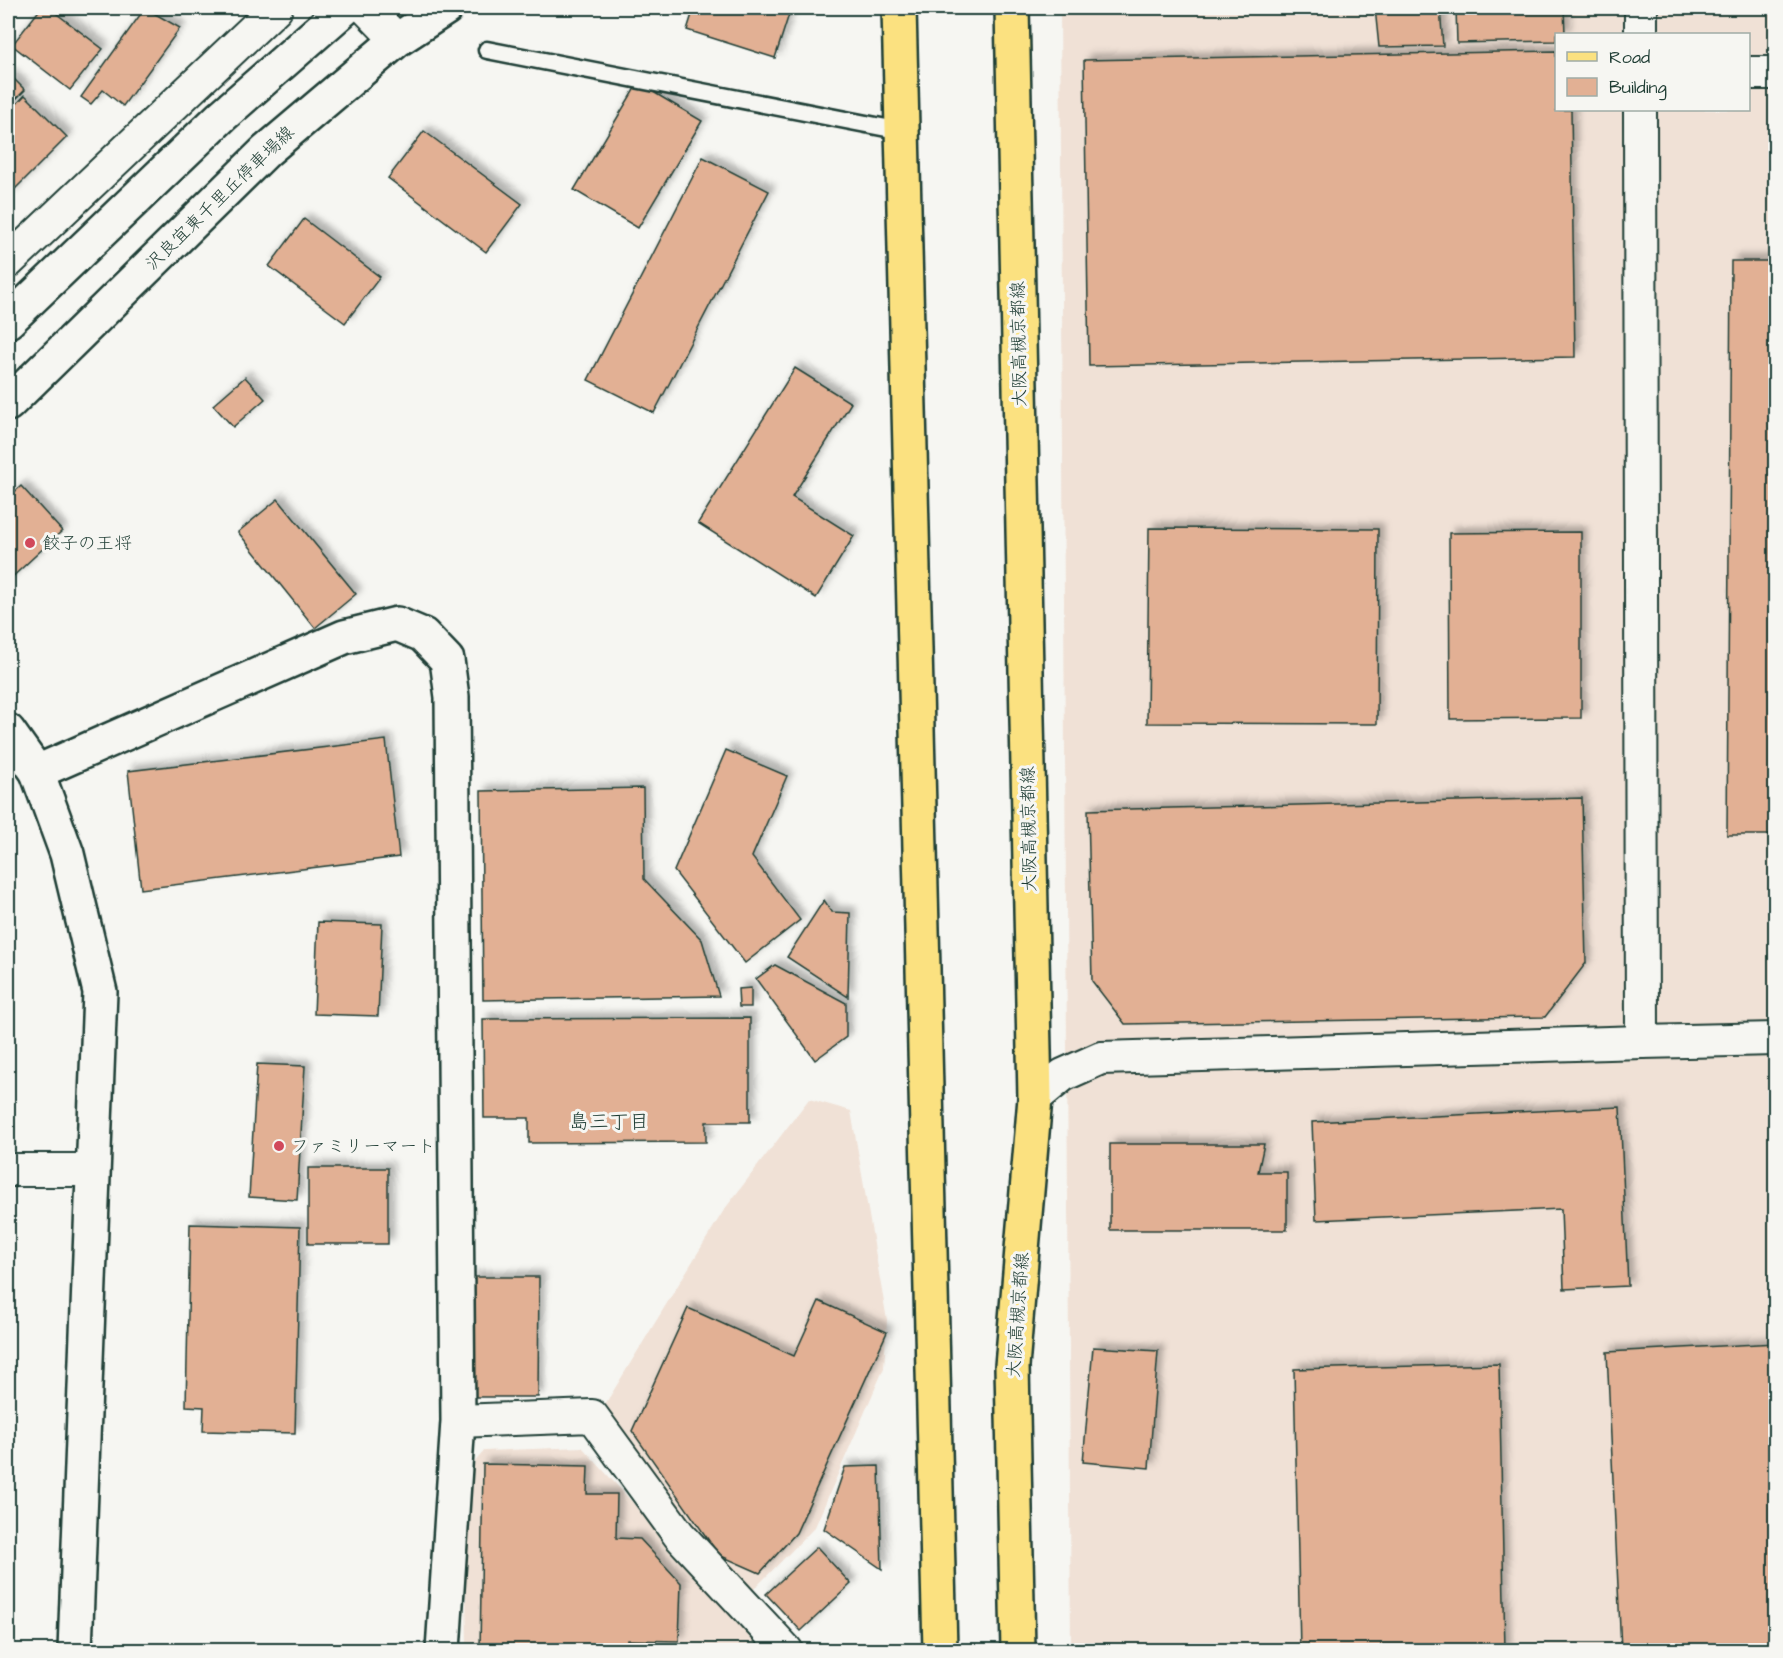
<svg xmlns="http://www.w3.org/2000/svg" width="1783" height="1658" font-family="'Architects Daughter','Klee One',sans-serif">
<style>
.built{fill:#f0e1d6;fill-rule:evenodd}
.building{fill:#e2b094;stroke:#1f3d34;stroke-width:1.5;filter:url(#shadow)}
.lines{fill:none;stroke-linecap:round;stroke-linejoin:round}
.lane-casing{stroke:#1f3d34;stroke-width:21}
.street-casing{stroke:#1f3d34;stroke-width:36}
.secondary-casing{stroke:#1f3d34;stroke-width:38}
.primary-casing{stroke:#1f3d34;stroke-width:38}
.lane{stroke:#f6f6f2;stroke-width:16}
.street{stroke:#f6f6f2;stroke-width:32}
.secondary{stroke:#f6f6f2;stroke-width:33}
.primary{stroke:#fbe180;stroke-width:33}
.poi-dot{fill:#d1495b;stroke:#f6f6f2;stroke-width:2}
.labels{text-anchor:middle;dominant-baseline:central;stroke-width:6;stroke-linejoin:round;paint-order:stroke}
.street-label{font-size:18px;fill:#1f3d34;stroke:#f6f6f2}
.poi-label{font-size:18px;fill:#1f3d34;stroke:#f6f6f2;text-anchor:start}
.neighbourhood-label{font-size:20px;fill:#1f3d34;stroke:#f6f6f2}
</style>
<defs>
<filter id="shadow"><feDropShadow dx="5.5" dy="-5.5" stdDeviation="3" flood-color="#0004"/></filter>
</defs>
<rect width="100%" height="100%" fill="#f6f6f2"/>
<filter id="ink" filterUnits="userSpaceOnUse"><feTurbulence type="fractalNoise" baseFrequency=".0167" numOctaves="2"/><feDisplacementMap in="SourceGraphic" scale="12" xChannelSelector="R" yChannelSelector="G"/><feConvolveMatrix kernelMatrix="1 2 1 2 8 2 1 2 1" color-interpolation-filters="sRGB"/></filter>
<g filter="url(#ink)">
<g class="built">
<path d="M1060,8H1775V1650H1071ZM1556,34H1748V110H1556Z"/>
<path d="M809,1099L851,1111L887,1320L884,1368L815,1527L750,1593L690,1531L601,1411L724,1210Z"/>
<path d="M582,1447L767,1650H467L464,1475L484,1451Z"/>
</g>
<g class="building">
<path d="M41,8H49L103,49L70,90L12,45Z"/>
<path d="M145,8L180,28L123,106L103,90L91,104L81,97Z"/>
<path d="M694,8H791L775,58L687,30Z"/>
<path d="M1375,8H1440L1443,46L1379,47Z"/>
<path d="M1456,8H1564L1565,34H1556V41L1457,43Z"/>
<path d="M1556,51V110H1571L1575,357L1089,366L1084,60Z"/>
<path d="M8,73L25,90L8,107Z"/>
<path d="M638,83L702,121L638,228L574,190Z"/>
<path d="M25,95L67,137L8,196V113Z"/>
<path d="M424,131L522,204L486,252L388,178Z"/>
<path d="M703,157L769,191L654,413L588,380Z"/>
<path d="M304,219L380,277L345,323L269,266Z"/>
<path d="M1731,261H1776V835H1727Z"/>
<path d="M795,368L851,403L792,497L854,536L816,598L698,523Z"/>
<path d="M245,377L265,399L233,427L213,405Z"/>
<path d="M21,486L62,531L8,581V498Z"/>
<path d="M278,499L356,594L315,628L238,532Z"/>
<path d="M1149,528L1378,529L1377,724L1147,723Z"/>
<path d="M1581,532V718L1450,719L1449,533Z"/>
<path d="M386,740L399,857L141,889L128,771Z"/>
<path d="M726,750L787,776L752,857L800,920L745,963L674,871Z"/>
<path d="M643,788L644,879L702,940L719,996L483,1000L481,791Z"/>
<path d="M1582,798L1586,963L1545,1017L1125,1024L1092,981L1088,810Z"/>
<path d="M824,900L832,912L850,913L848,997L787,957Z"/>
<path d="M318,922L382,924L378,1016L314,1014Z"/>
<path d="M775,965L846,1003V1037L815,1060L756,979Z"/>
<path d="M751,988V1007H739L738,989Z"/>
<path d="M750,1018V1122H706V1142L529,1143V1118H484L483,1019Z"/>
<path d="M257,1064L305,1066L297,1200L249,1197Z"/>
<path d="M1620,1107L1628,1286L1564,1289L1561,1209L1316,1220L1312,1122Z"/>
<path d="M1110,1144H1264L1258,1172H1287V1230H1110Z"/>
<rect x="308" y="1168" width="80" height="76"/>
<path d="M190,1224L300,1227L295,1433L203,1431L204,1407L186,1406Z"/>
<path d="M472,1277H539L538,1397H471Z"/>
<path d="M819,1301L887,1332L796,1533L760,1573L719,1555L632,1431L688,1308L794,1356Z"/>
<path d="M1776,1343V1650H1621L1607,1352Z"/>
<path d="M1093,1347L1158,1351L1149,1468L1083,1462Z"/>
<path d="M1499,1364L1505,1650H1300L1294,1369Z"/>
<path d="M483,1464L588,1466L587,1494H617L616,1538L640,1539L681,1583L679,1641L627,1640V1650H480Z"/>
<path d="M879,1466L882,1569L824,1529L845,1467Z"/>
<path d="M817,1547L851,1584L801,1631L766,1594Z"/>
</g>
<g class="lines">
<g class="lane-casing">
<path id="lane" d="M487,50L902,131"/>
</g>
<g class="street-casing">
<g id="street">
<path d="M366,8L397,40"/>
<path d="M1641,34V8"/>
<path d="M1748,73H1776"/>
<path d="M1640,110L1642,1042"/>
<path d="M8,262L276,8"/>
<path d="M1035,1098L1063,1075L1101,1058L1642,1042L1776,1039"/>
<path d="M8,1170H92"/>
<path d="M458,1421L592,1416L679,1535L786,1650"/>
</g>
</g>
<g class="secondary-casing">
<g id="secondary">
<path d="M8,321L222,116L345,8"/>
<path d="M8,404L266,151L397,40L446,8"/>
<path d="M8,731L37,772L67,854L100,992L75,1650"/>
<path d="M37,772L344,637L397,624L423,635L447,660L452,697L458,1421L443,1650"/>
</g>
</g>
<g class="primary-casing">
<g id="primary">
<path d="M899,8L940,1650"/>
<path d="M1012,8L1035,1098L1012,1366L1018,1650"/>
</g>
</g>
<use href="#lane" class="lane"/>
<use href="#street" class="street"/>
<use href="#secondary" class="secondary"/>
<use href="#primary" class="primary"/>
</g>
</g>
<g class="poi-dot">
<circle cx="30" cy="543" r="6"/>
<circle cx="279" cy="1146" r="6"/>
</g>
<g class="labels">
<g class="street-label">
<text transform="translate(220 198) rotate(-44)">沢良宜東千里丘停車場線</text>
<text transform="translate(1019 344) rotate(-91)">大阪高槻京都線</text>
<text transform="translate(1029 829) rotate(-91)">大阪高槻京都線</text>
<text transform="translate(1018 1315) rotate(-86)">大阪高槻京都線</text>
</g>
<g class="poi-label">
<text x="42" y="543">餃子の王将</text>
<text x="291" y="1146">ファミリーマート</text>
</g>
<g class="neighbourhood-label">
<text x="609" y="1122">島三丁目</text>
</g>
</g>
<rect width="1783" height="1658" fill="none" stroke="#f6f6f2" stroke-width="30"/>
<rect x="15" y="15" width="1753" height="1628" fill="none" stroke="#1f3d34" stroke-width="2" filter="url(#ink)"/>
<rect x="1555" y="33" width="195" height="78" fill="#f6f6f2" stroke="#a0aca6" stroke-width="1.5"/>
<rect x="1567" y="52" width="30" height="9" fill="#fbe180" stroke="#a0aca6" stroke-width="1.5"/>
<text x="1609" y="63" font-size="18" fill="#1f3d34">Road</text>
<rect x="1567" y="78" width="30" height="18" fill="#e2b094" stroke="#a0aca6" stroke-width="1.5"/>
<text x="1609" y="93" font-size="18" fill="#1f3d34">Building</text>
</svg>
